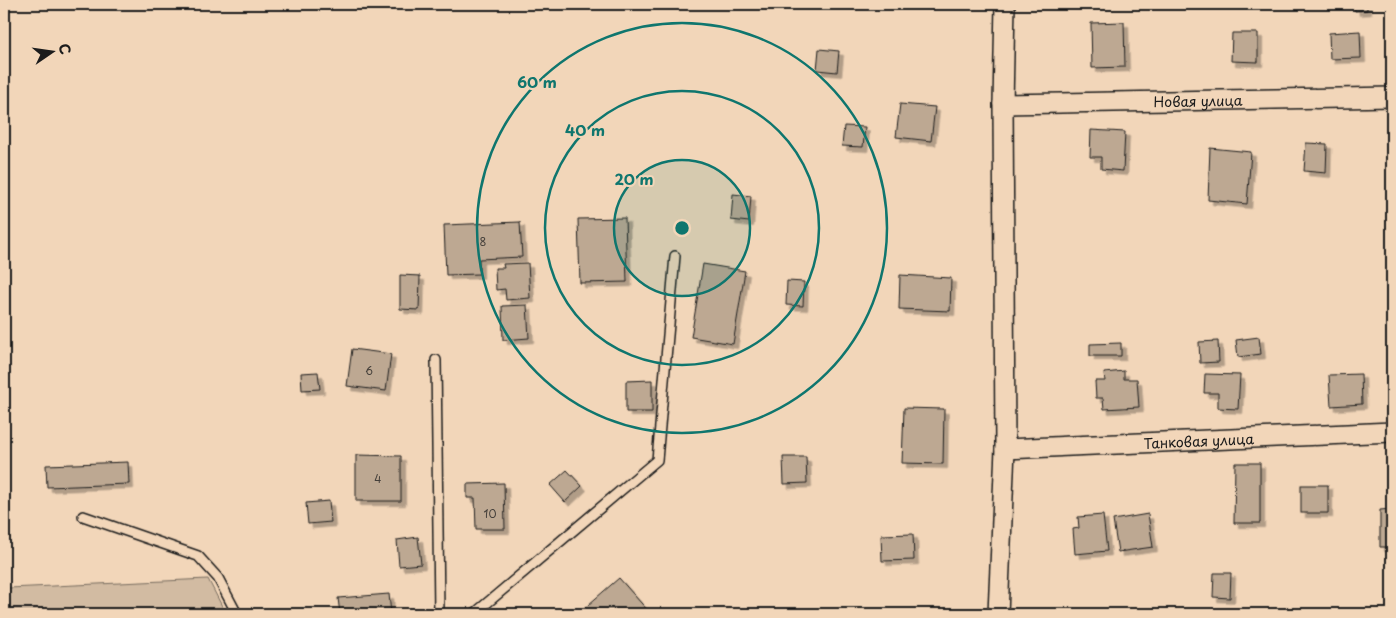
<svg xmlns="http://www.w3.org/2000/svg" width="1396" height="618" font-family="'Playpen Sans',sans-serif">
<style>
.green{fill:#d2bba2;stroke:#776c5f}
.building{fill:#bda892;stroke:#1c1c1c;filter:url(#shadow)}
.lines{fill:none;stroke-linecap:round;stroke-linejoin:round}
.service-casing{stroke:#1c1c1c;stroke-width:12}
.minor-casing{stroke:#1c1c1c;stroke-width:22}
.service{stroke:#f2d6b9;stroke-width:9}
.minor{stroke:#f2d6b9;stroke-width:19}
.ring{fill:none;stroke:#0f766e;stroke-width:2.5}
.labels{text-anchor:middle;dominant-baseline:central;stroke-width:4;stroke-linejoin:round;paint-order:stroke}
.number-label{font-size:11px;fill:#443f3a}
.street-label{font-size:14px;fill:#1c1c1c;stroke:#f2d6b9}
.centre{fill:#0f766e;stroke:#f2d6b9;stroke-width:2.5}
.ring-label{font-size:15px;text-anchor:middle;font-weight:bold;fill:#0f766e;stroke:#f2d6b9;stroke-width:4;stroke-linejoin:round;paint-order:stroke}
</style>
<defs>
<filter id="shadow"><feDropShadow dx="4.5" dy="4.5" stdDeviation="0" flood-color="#0004"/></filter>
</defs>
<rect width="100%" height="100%" fill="#f2d6b9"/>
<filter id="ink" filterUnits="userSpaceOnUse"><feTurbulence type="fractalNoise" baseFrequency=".02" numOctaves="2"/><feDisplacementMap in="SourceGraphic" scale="10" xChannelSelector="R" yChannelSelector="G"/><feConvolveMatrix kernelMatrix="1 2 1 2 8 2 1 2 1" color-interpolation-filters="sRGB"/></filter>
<g filter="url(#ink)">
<path class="green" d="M208,579L226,614H4V585L9,588Z"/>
<g class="building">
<path d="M1354,4H1367V10L1355,11Z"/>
<path d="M1124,22L1125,67L1092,68L1091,23Z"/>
<path d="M1360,31L1361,58L1330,59L1329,33Z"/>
<path d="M1232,33H1258V62L1231,61Z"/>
<path d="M819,49L839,51L837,72L817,70Z"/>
<path d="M900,104L935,107L931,141L896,137Z"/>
<path d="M844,126L865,127L863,147L842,146Z"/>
<path d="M1091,130L1125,132L1123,171L1101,169V157H1090Z"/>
<path d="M1306,143L1327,144L1326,173L1304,171Z"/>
<path d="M1210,148L1251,152L1247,204L1208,200Z"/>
<path d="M733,194L751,196L749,222L731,220Z"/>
<path d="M625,218L627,282L580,283L578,219Z"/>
<path d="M520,222L522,257L479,259V274L446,275L444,225Z"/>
<path d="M528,263L530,298L506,300L505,289L496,290L495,268H504L503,264Z"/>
<path d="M703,264L745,271L733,344L691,337Z"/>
<path d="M400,275L420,276L419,310L400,309Z"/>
<path d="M900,275L951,278L950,311L899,309Z"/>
<path d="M787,281L804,282L803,306L786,305Z"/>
<path d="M527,305L529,338L503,340L502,306Z"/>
<path d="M1259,337L1261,354L1238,357L1236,340Z"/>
<path d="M1218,341L1219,362L1200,363L1199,342Z"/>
<path d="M1121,343V356H1090V344Z"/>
<path d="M352,349L391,354L386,391L347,386Z"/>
<path d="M1124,371V379H1137L1139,407L1104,409L1103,398H1096L1095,381H1105L1104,373Z"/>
<path d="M318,372L320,389L302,390L301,373Z"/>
<path d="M1205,374L1240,375L1238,409L1218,408V393H1204Z"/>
<path d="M1361,374L1362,404L1331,406L1329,375Z"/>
<path d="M652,380V412H626V381Z"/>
<path d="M904,408L944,409L943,464L902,463Z"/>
<path d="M356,455L401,456V501H356Z"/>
<path d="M783,457H806L807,483L784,484Z"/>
<path d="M128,462L129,484L47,487L46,465Z"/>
<path d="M1235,463H1260V523H1234Z"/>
<path d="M567,470L582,486L565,502L550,485Z"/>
<path d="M504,483L505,529H476L475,498H467V484Z"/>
<rect x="1301" y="485" width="27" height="28"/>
<path d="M329,501L331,522L308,524L306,503Z"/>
<path d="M1392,509V547H1380V510Z"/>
<path d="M1148,514L1153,547L1118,552L1113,520Z"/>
<path d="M1103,515L1107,551L1075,554L1073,529L1079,528L1078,517Z"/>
<path d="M913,534L914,560L882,561L881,535Z"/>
<path d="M418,537L421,564L399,566L397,540Z"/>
<path d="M1214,573H1231L1230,598L1213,597Z"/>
<path d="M619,578L649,612L647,614H581L580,612Z"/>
<path d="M389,594L391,614H340L338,598Z"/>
</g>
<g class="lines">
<g class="service-casing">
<g id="service">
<path d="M436,360L439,614"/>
<path d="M83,516L198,556L218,578L237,614"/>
<path d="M474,614L657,460L675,256"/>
</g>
</g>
<g class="minor-casing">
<g id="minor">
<path id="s1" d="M1003,104L1392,97"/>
<path id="s2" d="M1005,449L1392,432"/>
<path d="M998,614L1005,449L1003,104L1005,4"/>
</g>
</g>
<use href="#service" class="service"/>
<use href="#minor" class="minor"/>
</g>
</g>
<circle cx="682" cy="228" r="68" fill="#0f766e" fill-opacity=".12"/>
<g class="ring">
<circle cx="682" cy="228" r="68"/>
<circle cx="682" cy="228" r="137"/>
<circle cx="682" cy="228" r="205"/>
</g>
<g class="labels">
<g class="number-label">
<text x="483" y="241">8</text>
<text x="369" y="370">6</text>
<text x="378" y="478">4</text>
<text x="490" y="513">10</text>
</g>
<g class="street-label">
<text stroke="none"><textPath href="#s1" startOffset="195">Новая улица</textPath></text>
<text stroke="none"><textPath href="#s2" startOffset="194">Танковая улица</textPath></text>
</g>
</g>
<circle cx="682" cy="228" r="8" class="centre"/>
<g class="ring-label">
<text x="537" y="88">60 m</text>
<text x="585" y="136">40 m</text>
<text x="634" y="185">20 m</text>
</g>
<rect width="1396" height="618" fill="none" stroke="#f2d6b9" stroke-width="20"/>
<rect x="10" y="10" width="1376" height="598" fill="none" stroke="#1c1c1c" stroke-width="2" filter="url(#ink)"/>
<g transform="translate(52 52) rotate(77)" stroke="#f2d6b9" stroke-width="4" paint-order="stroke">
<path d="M0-4L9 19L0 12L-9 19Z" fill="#1c1c1c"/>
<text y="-8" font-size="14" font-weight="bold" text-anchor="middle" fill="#1c1c1c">С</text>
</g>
</svg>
